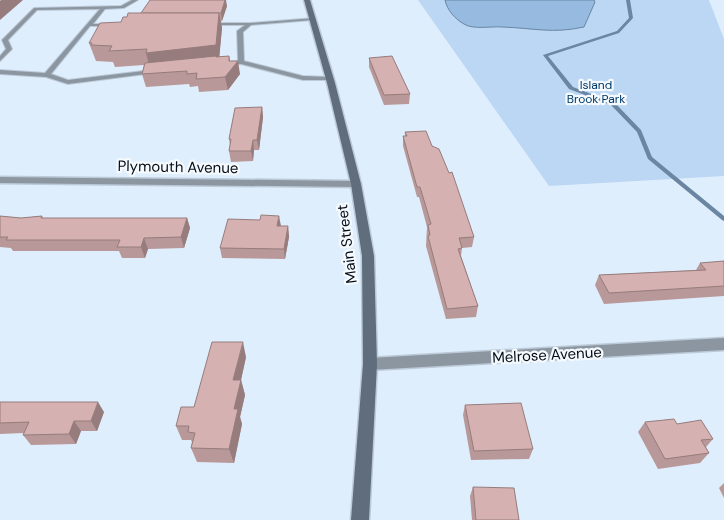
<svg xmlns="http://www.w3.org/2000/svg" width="724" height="520" font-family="'DM Sans',sans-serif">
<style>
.green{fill:#bbd7f4}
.water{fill:#96bae0;stroke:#6a86a3}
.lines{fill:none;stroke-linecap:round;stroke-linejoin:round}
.stream{fill:#6a86a3;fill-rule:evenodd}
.service-casing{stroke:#bccad8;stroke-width:2}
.minor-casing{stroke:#bccad8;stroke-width:3}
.secondary-casing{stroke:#bccad8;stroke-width:3}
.service{fill:#8c96a1;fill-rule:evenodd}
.minor{fill:#8c96a1;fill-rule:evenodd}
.secondary{fill:#5f6d7c;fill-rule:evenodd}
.wall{fill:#b89898}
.shaded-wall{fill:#967c7c}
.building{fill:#d6b1b1;stroke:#967c7c}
.labels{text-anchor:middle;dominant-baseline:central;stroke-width:4.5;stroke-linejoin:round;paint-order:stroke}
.far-park-label{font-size:12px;fill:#003967;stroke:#f5faff}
.street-label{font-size:15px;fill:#050c14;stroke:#f5faff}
</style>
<rect width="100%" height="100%" fill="#dfeefd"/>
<path class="green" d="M418,0H709L724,39V176L549,186Z"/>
<path class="water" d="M445,0H594L595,2L584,27C552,34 534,28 502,27C492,26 473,30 464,24C455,19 447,10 445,0Z"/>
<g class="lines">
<path class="stream" d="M626,0H630L633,18L619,33L548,56L573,87L615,103L641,130L652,157L724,216V221L722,220L648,159L637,132L611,105L569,89L543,55L617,31L629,18Z"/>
<g class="service-casing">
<g id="service">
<path d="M132,0H138L124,8L105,9L93,24H112V26H90L51,74L68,80L152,70L154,71V73L68,84L46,77L0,74V70L45,73L100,9L37,10L8,40L12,49L0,61V56L6,49L2,40L34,8L121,6Z"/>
<path d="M315,18V20H313L251,25L243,32L244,61L303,76L330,77L333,79L332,80H303L241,64L225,65V63L238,61L237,31L245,25H210L208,24L210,23H250Z"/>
</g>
</g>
<g class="minor-casing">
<g id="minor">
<path d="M0,177L356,181L361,184L356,187L0,183Z"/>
<path d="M724,338V350L370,370L365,368L363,364L365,360L370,358Z"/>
</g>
</g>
<g class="secondary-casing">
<path id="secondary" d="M304,0H310L335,83L361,184L374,256L377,364L369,520H351L363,364L362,256L351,184L327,83Z"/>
</g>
<use href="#service" class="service"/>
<use href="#minor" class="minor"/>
<use href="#secondary" class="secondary"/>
</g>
<g class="wall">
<path d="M227,6L222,21H221L222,28L219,57L229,56L230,61L240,74L228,90L199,92L198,86L190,87L189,84L146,87L142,74L144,65L115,67L113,62L96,61L89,43L121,22L127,17L141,13Z"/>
<path d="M369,58L410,94L409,104L384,105L369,67Z"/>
<path d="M262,107L263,117L259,150H254L253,161L231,162L229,151L230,145L229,139Z"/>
<path d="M405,132L432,146L474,237L472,247L462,248L461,256L478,306L476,317L446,319L426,246L427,227L419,197H417L403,146V136H405Z"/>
<path d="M0,216L21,218L42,216L43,218H187L190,228L184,248L148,249L145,258H122L119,251H13L11,248L0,247Z"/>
<path d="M281,226H288L289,237L285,259L222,258L220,248Z"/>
<path d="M724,261V296L604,304L595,285L599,275L696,270L700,263Z"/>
<path d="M246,357L241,380L245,395L240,417L242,424L234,463L197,462L191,448L192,442L191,440H182L176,426Z"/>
<path d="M0,402L104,412L97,431H81L76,444L31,445L23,435L24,433L0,434Z"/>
<path d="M465,405L533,449L529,459L471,460L463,415Z"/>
<path d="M645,422L677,424L713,439L706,447L709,453L700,463L658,469L638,432Z"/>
<path d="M724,483V498L719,488Z"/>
<path d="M473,487L519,520H472L470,496Z"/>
</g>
<g class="shaded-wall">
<path d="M1,0H23L0,20V1Z"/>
<path d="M225,0H226L227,6L222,21L221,13Z"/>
<path d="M219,13L222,28L219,61L150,69L146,53Z"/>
<path d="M229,56L231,69L238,61L240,74L228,90L225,77L229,61Z"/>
<path d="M262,107L263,117L259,150L257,140Z"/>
<path d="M253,140L254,150L253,161L251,151Z"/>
<path d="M279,216L281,226H277Z"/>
<path d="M187,218L190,228L184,248L181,237Z"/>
<path d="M288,226L289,237L285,259L284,249Z"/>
<path d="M144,238L148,249L145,258L141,247Z"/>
<path d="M243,342L246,357L241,380L245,395L240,417L242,424L234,463L229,449L234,409L233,380Z"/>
<path d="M98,402L104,412L97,431L91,421Z"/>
<path d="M74,421L81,431L76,444L69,434Z"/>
</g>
<g class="building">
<path d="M150,0H225L221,13H141Z"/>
<path d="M128,13H219L216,45L146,53L147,49L109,51L112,46L91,45L92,43H89L100,23L121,22L123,17H127Z"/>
<path d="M216,56V57L229,56V61H238L225,77L196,79L197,73L187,74V71L142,74L145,63Z"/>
<path d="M392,56L410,94L384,95L369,58Z"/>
<path d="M262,107L257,140H253L251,151H229L231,139H229L235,108Z"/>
<path d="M426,131L432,146L439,149L449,173L452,172L474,237L459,238L462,248L458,249L478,306L447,309L428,236L430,235L428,225L431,224L420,187H417L403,136H407L405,132Z"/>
<path d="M261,215L279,216L277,226H288L284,249L220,248L228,219L260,220Z"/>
<path d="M0,216L21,218L42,216L41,218H187L181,237L144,238L141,247H117L120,240H6L8,237H0Z"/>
<path d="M724,261V286L609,293L599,275L706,270L700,263Z"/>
<path d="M212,342H243L233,380H241L234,409H238L229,449L191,448L195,433L188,432L189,426H176L181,407H194Z"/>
<path d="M0,402H98L91,421H74L69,434L23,435L29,422L0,423Z"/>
<path d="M521,403L533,449L474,451L465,405Z"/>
<path d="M674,419L677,424L701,420L713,439L701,440L709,453L665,459L645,422Z"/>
<path d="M473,487L514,488L519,520H476Z"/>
</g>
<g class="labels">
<g class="far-park-label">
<text x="596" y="85">Island<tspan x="596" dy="14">Brook Park</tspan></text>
</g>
<g class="street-label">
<text transform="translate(178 167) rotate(1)">Plymouth Avenue</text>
<text transform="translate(347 244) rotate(-97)">Main Street</text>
<text transform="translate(547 355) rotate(-3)">Melrose Avenue</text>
</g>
</g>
</svg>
